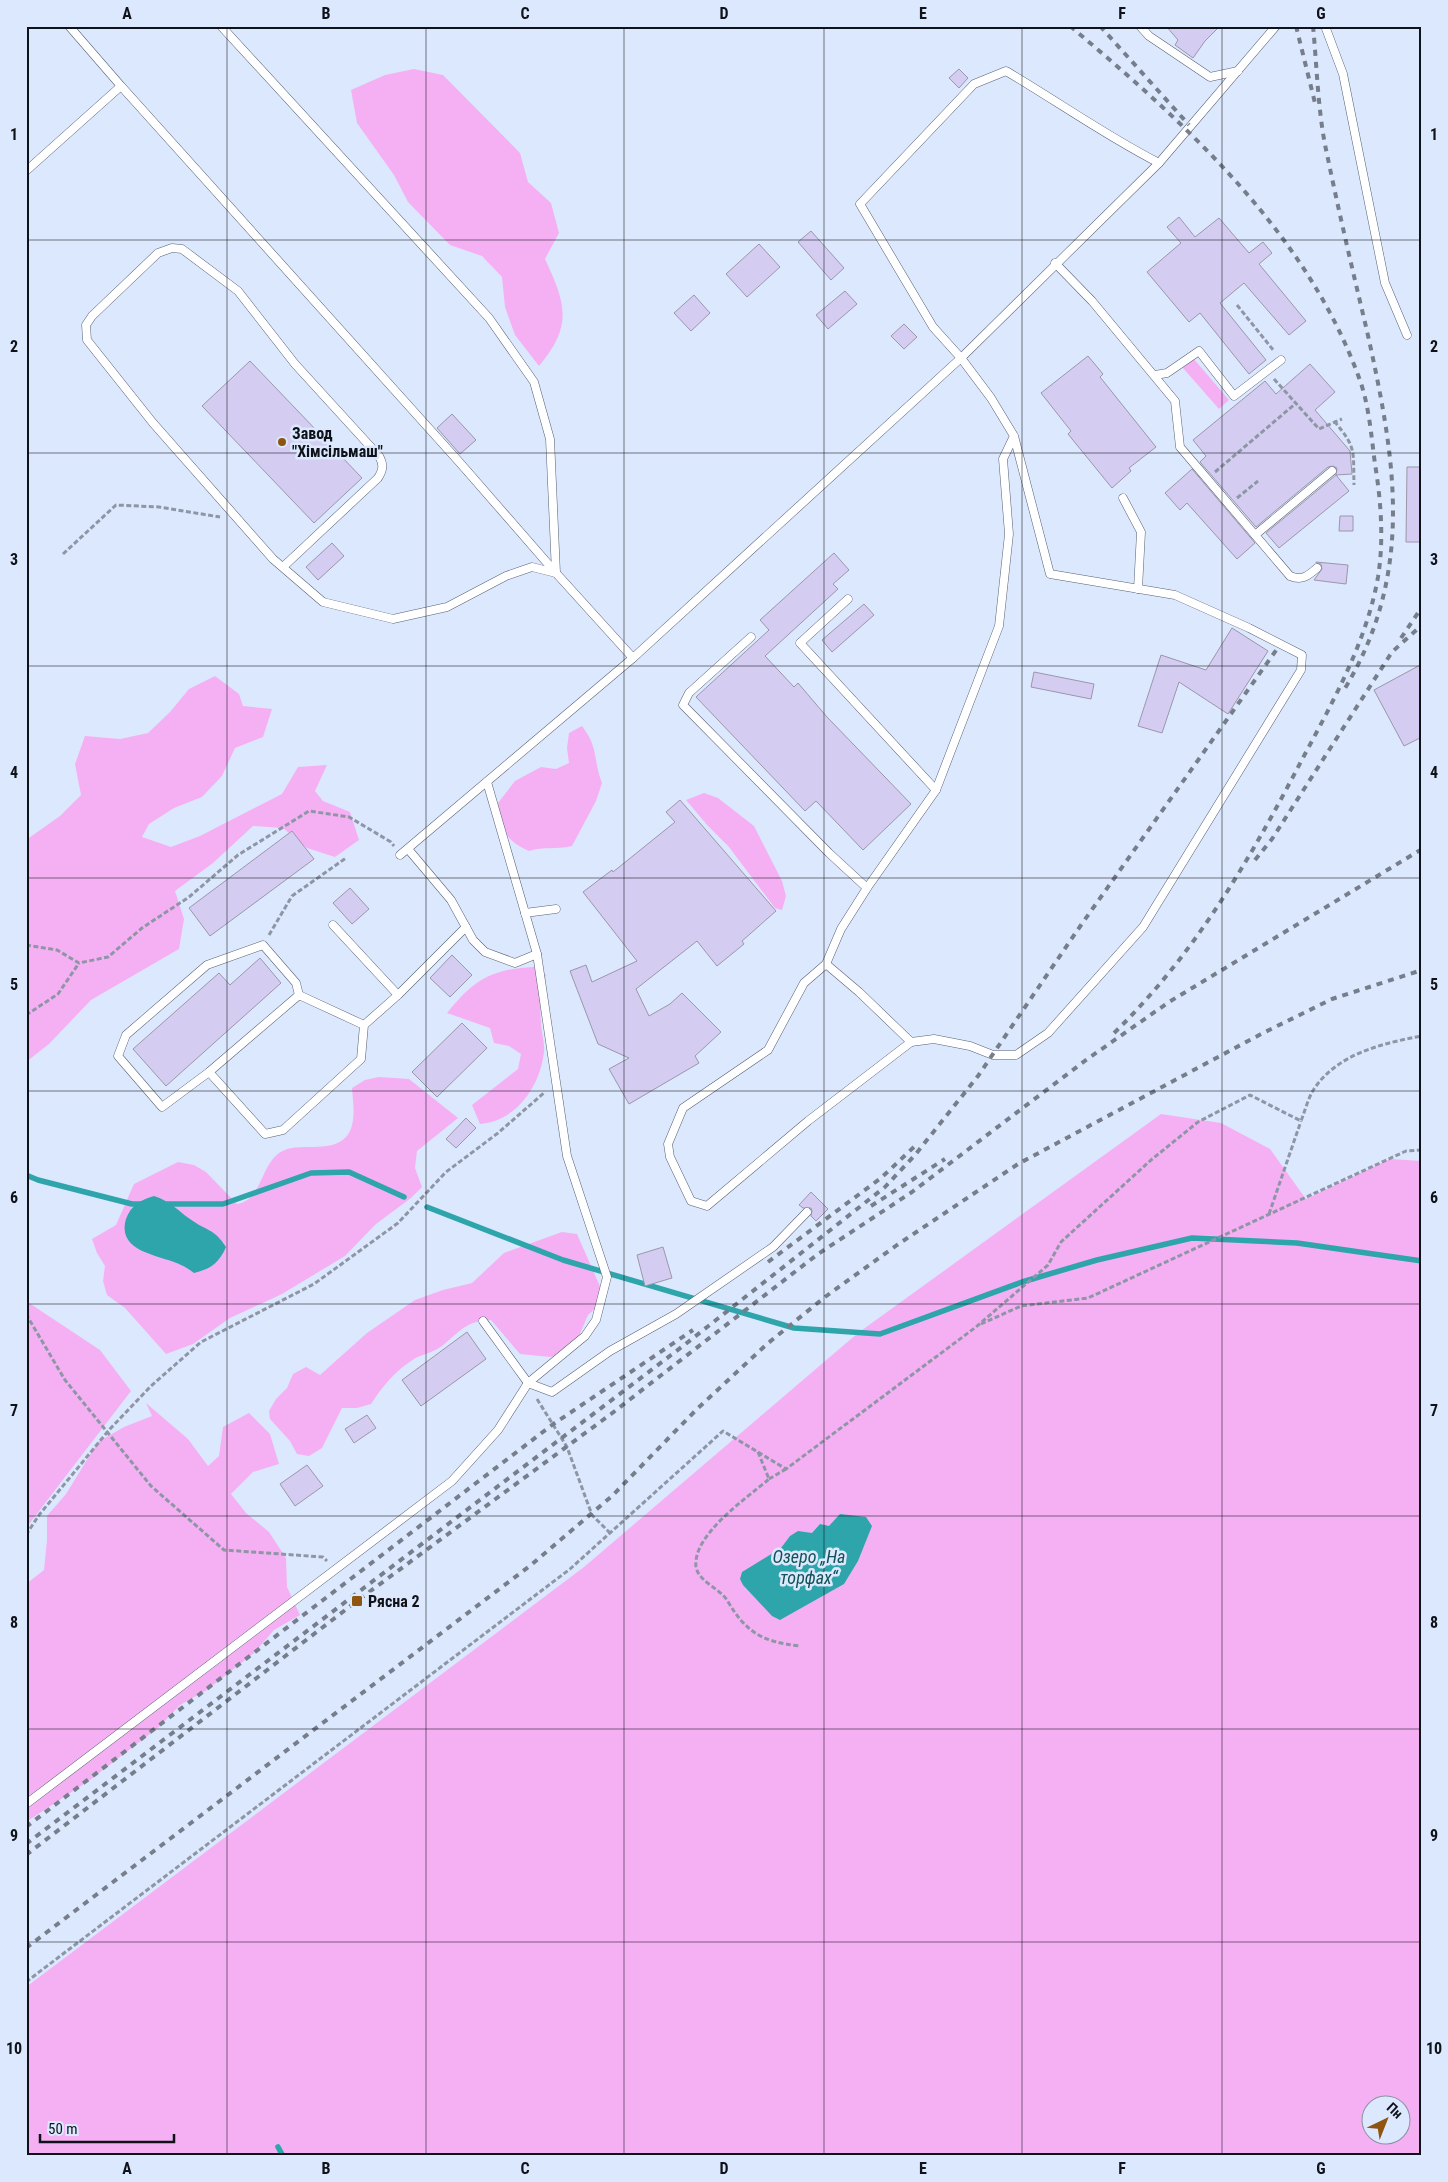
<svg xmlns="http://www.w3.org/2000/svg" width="1448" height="2182" font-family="'Roboto Condensed',sans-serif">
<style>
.green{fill:#f5b0f4;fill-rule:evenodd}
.water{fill:#2ea5aa}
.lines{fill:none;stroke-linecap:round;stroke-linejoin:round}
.stream{stroke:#2ea5aa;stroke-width:5.5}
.building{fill:#d4cdf1;stroke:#9b96ab}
.lane-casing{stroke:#576173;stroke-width:9}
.path{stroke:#8e96a6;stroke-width:3;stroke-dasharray:5 2.5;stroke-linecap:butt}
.lane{stroke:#fff;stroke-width:8}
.rail{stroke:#767e8c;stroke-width:4;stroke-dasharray:6 6;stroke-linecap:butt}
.grid{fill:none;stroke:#0f1219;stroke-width:1;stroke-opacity:0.55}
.poi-dot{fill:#8e5410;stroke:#dce8fd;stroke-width:2}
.labels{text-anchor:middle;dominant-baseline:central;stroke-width:5;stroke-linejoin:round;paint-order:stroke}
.poi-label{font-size:16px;font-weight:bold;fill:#0f1219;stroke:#dce8fd;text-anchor:start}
.water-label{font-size:18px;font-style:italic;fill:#105255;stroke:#dce8fd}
.neatline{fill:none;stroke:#0f1219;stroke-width:2}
.grid-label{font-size:16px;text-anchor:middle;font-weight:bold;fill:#0f1219}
</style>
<rect width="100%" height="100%" fill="#dce8fd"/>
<g class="green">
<path d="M414,69L443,75L520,153L528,182L551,203L559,233L545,259C566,304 573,326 539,366L515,335L505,307L502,277L482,256L450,245L408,202L394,175L357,123L351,90L385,75Z"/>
<path d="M1193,358L1229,400L1219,409L1183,368L1182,364Z"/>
<path d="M215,676L239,694L243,706L272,709L263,737L235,748L222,776L202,797L174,808L149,824L142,837L171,847L200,836L282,794L298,767L327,765L315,791L323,801L350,812L359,840L335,857L307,848L283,828L253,826L213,863L175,891L184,919L179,949L91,1000L49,1044L26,1062V840L60,816L81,795L75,764L85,736L120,739L148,733L170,712L189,689Z"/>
<path d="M582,726C599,748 593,760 602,783L596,801L572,846C556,850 544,846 529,851C505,841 500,827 498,803L515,781L541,767L556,769L569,763L567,748L569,733Z"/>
<path d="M704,793L718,798L754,826L782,881L786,896L782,910L775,908L729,847L708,826L686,800Z"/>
<path d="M534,967L546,975C543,990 539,1006 541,1021C541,1032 545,1042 544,1052C540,1087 516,1121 480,1124L472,1105L518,1069L521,1054L509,1046L494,1043L490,1028L447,1013C474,980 491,969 534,967Z"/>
<path d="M379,1077L409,1079L458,1118L417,1151L415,1168L422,1187L411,1198L376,1224L345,1256L282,1294L230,1318L193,1344L166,1354L125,1308L107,1295L103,1281L105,1266L97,1253L92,1239L116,1225L134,1184L178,1162L194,1165L206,1172L237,1204C262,1200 260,1167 279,1153C298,1140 329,1155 346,1137C357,1125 353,1103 352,1088L365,1080Z"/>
<path d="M1161,1114L1221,1123L1270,1149L1306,1199L1390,1159L1422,1161V2156H26V1987L584,1567L858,1333ZM1370,2104H1400V2134H1370Z"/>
<path d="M562,1232L577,1234L602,1291L599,1305L588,1315L576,1343L564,1353L550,1357L520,1354L491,1320C465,1321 461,1331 442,1346C433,1353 423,1354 414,1359C396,1370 382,1387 371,1404L357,1408H342L322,1448L309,1456L297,1454L290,1441L270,1419L269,1411L276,1399L287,1388L293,1374L306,1367L320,1375L367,1333L415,1300L443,1290L472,1283L504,1253Z"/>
<path d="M26,1301L100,1350L131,1391L26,1528Z"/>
<path d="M146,1403L188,1439L208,1466L219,1456L223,1427L249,1413L270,1434L279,1464L253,1472L231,1494L246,1513L269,1532L286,1558L287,1587L300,1615L274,1630L254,1653L207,1690L180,1705L159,1727L90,1780L26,1822V1584L44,1570L47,1540V1516L66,1494L98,1442L124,1427L152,1416Z"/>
</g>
<g class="water">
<path d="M154,1196C170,1201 177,1210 190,1219C206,1231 214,1228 226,1247C219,1263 211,1269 194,1273C190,1270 186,1267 181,1265C161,1255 116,1253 126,1219C131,1205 141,1200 154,1196Z"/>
<path d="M840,1514L866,1517L872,1526L858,1561L844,1584L780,1620L772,1616L743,1585L740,1579L742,1572L781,1548L790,1536L798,1531L812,1533L820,1524L829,1526Z"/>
</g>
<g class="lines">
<g class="stream">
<path d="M26,1175L38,1180L132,1204H143"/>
<path d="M167,1204H223L311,1173L349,1172L404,1197"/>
<path d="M427,1207L563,1260L794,1328L880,1334L1022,1282L1097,1260L1192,1238L1297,1243L1422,1261"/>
<path d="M278,2147L283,2156"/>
</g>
</g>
<g class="building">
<path d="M1166,26H1220L1205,41L1193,58L1175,45L1178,40Z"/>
<path d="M959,69L968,78L959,88L949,78Z"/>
<path d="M1179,217L1195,237L1219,218L1249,253L1263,242L1272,253L1259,264L1306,321L1289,335L1244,283L1220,303L1266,360L1249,374L1200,313L1189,322L1147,272L1181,243L1167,227Z"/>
<path d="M811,231L844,268L831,280L798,242Z"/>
<path d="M759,244L780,267L747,297L726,274Z"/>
<path d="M845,291L857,304L828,329L816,315Z"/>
<path d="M694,295L710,313L691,331L674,313Z"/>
<path d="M904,324L917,337L904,349L891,336Z"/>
<path d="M1088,356L1103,374L1100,377L1156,447L1129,468L1131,471L1112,488L1068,434L1071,431L1041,393Z"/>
<path d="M250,361L362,478L314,523L202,406Z"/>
<path d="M1310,364L1335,392L1315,410L1350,451L1352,474L1336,475L1349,491L1279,548L1266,533L1336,475L1337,468L1333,466L1328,467L1256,527L1200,462L1206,456L1193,440L1265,381L1276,394Z"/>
<path d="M452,414L476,440L460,454L437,428Z"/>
<path d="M1407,467H1422V542H1406Z"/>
<path d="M1192,469L1255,543L1237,559L1187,503L1180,510L1165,493Z"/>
<path d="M1340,516H1353V531H1339Z"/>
<path d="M332,543L344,556L318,580L306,567Z"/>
<path d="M834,553L849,570L833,584L838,589L765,656L794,687L798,683L827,717L911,804L863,850L816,801L805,811L696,697L769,630L760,620Z"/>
<path d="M1316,563V562L1348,565L1346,584L1314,580L1322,569L1321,564Z"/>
<path d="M864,604L874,615L832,652L822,640Z"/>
<path d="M1232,628L1268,651L1228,714L1179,682L1162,733L1138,726L1161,655L1206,670Z"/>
<path d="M1422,664V737L1404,746L1374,690Z"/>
<path d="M1034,672L1094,684L1091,699L1031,687Z"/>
<path d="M680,800L776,911L742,941L744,944L717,966L697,941L636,989L649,1016L670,1004L682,993L721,1032L695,1056L699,1063L629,1104L609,1069L629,1058L598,1044L570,971L586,965L592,982L637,961L583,892L612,870L613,872L675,822L666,812Z"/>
<path d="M292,831L314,859L210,936L189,908Z"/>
<path d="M350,888L369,909L352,924L333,903Z"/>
<path d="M452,955L472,975L450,997L430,978Z"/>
<path d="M260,958L281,983L166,1086L133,1049L219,973L230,985Z"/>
<path d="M462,1023L487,1048L437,1097L412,1072Z"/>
<path d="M466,1118L476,1128L456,1148L446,1139Z"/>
<path d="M811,1192L828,1209L816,1221L811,1216L812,1211L811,1208H803L799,1205Z"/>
<path d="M663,1247L672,1278L645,1286L637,1255Z"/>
<path d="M467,1332L486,1359L421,1406L402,1380Z"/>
<path d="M367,1415L376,1428L354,1443L345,1429Z"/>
<path d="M307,1465L323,1486L295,1506L280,1484Z"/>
</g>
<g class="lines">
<g class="lane-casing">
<g id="lane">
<path d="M69,26L121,86"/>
<path d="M221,26L489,318L534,382L550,439L556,573L633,658L961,358L1159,163L1276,26"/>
<path d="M1140,26L1149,36L1210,77L1238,71"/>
<path d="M1325,26L1343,74L1385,283L1407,335"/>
<path d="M26,171L121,86L461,464L556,573"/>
<path d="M1055,263L1092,301L1175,401L1180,447L1290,576C1302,581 1308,576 1317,568"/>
<path d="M1155,375L1167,373L1199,351L1234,396L1281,360"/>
<path d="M1014,436L1003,459L1009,534L999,626L936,790L867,888L841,929L826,964L859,992L911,1042L934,1039L970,1046L993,1055H1016L1048,1033L1143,927L1301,670L1302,655L1249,628L1175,595L1050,574L1014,436L991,398L961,358L933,327L860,204L974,84L1006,71C1057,101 1106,136 1159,163"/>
<path d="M1123,498L1141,532L1138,589"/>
<path d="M1255,535L1332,471"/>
<path d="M283,567L378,478C383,470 384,465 379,456L295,364L238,291L182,249L172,248L158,253L92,316L86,325L87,340L153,423L273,559L323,602L393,619L447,607L506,576L532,567L556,573"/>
<path d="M848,599L800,643L936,790"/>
<path d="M751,637L689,693L683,705L829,853L867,888"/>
<path d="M408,849L451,900L473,940L485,952L515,963L537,954"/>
<path d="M400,855L633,658"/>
<path d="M525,913L556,909"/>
<path d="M333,925L398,995L466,927"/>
<path d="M826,964L804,983L768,1050L683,1108L668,1144L670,1157L691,1201L707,1206L808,1121L911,1042"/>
<path d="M364,1025L299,995L209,1072L265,1134L283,1130L361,1059L364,1025L398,995"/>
<path d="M209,1072L162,1107L118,1056L126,1035L207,965L263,945L296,983L299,995"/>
<path d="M483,1321L528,1383L585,1336L596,1320L607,1277L567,1156L537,954L487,782"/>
<path d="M26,1804L452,1481L498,1430L528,1383L552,1392L610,1351L676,1314L773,1247L807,1212"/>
</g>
</g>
<g class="path">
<path d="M1237,305L1274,351"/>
<path d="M1274,379L1319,429L1342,419"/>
<path d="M1334,421C1357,448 1353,451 1354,485"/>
<path d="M1215,472L1295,404"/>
<path d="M1237,498L1258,481"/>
<path d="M63,554L116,505L159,507L220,517"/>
<path d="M269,935L292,896L346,858"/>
<path d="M26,945L57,950L79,963L108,957L142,928L189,897L238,855L309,811L349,817L391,842L394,846"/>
<path d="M26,1015L58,994L79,963"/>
<path d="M1269,1214L1301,1121"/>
<path d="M26,1314L65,1380L151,1486L224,1550L323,1557L327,1561"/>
<path d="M981,1324L1021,1306L1088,1298L1406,1151L1422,1150"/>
<path d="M537,1399L567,1447L592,1515L610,1533"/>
<path d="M758,1452L769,1479C747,1498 692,1535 696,1567C699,1582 719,1588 727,1600C746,1633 763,1642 800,1646"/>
<path d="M769,1479L786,1469"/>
<path d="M26,1535L39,1515L109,1430L151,1386L201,1342L314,1284L398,1223L446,1172L498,1133L545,1092"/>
<path d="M26,1982L570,1569L723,1431L786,1469L976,1327L1048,1265L1061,1242L1151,1160L1198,1122L1250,1095L1301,1121C1305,1111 1308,1098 1314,1089C1337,1054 1383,1043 1422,1036"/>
</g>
<use href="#lane" class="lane"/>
<g class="rail">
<path d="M1070,26C1184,122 1305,231 1358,375C1369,403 1371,434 1375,464C1381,501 1384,540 1378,577C1366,646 1328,710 1296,771C1245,868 1191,959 1111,1036"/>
<path d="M1100,26L1189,125"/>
<path d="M1296,26L1316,107"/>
<path d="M1313,26C1317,67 1318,115 1327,154C1339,213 1353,272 1367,331C1395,458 1416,571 1344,690"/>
<path d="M1401,638L1422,607"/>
<path d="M1255,860L1272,839L1392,652L1422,625"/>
<path d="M871,1206L945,1159"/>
<path d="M768,1262L881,1178L915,1146"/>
<path d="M26,1827L552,1425L693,1330"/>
<path d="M26,1844L683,1346L885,1187L915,1155L978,1076L1081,925L1277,649"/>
<path d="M26,1855L357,1601L611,1414L818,1254L912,1192L1086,1060L1169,1002L1422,849"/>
<path d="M26,1948L531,1565L612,1496L696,1410L767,1344L825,1297L897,1245L1018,1164L1263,1033L1332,999L1422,970"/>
</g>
</g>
<path class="grid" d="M227,26V2156M426,26V2156M624,26V2156M824,26V2156M1022,26V2156M1222,26V2156M26,240H1422M26,453H1422M26,666H1422M26,878H1422M26,1091H1422M26,1304H1422M26,1516H1422M26,1729H1422M26,1942H1422"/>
<g class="poi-dot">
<circle cx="282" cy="442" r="5"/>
<rect x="351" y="1595" width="12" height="12" rx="2.5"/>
</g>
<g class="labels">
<g class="poi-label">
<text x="292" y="433">Завод<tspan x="292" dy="18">"Хімсільмаш"</tspan></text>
<text x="368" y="1601">Рясна 2</text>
</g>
<g class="water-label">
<text x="809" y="1556">Озеро „На<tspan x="809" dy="21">торфах“</tspan></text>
</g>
</g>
<rect width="1448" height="2182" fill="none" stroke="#dce8fd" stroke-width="55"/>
<g transform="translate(1386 2120) rotate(43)"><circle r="24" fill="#dce8fd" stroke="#8a92a2"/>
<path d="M0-4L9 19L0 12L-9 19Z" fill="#8e5410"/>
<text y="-8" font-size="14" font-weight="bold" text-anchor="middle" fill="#0f1219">Пн</text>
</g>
<path d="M40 2134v8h134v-8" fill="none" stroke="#0f1219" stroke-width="2.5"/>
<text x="48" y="2134" font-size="15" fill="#0f1219" stroke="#dce8fd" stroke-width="4" paint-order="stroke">50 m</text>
<rect x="28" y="28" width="1392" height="2126" class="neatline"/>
<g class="grid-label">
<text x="127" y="19">A</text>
<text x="326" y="19">B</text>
<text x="525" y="19">C</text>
<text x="724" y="19">D</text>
<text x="923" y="19">E</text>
<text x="1122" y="19">F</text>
<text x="1321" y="19">G</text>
<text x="14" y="140">1</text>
<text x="1434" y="140">1</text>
<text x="14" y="352">2</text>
<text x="1434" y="352">2</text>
<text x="14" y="565">3</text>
<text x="1434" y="565">3</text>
<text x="14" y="778">4</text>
<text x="1434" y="778">4</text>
<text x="14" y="990">5</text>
<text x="1434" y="990">5</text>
<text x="14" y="1203">6</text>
<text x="1434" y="1203">6</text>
<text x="14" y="1416">7</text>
<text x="1434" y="1416">7</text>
<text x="14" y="1628">8</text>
<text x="1434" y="1628">8</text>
<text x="14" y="1841">9</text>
<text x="1434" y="1841">9</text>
<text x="14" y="2054">10</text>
<text x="1434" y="2054">10</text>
<text x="127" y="2174">A</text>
<text x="326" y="2174">B</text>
<text x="525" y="2174">C</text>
<text x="724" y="2174">D</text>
<text x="923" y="2174">E</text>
<text x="1122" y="2174">F</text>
<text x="1321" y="2174">G</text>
</g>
</svg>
